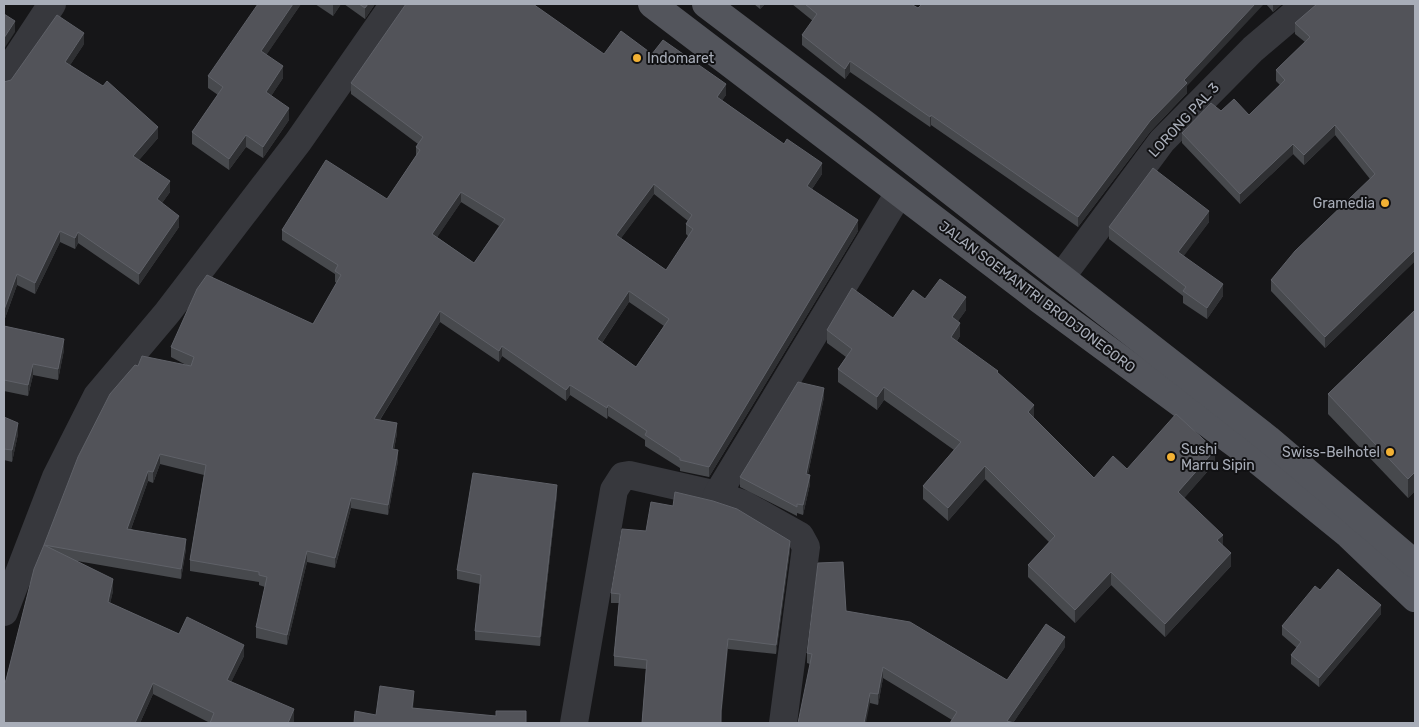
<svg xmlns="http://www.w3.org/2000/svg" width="1419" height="727" font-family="Rubik,sans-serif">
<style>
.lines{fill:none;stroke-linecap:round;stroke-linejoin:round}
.minor{stroke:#37383d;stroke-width:28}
.primary{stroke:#53555c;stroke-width:28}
.wall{fill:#47494d;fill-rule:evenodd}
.shaded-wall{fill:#2f3033}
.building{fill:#525359;stroke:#5f6168;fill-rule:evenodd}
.poi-dot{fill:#f2b134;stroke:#111113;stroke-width:2}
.labels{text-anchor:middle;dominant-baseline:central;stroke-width:4;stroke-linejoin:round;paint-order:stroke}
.poi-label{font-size:14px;fill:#a8adb8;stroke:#111113;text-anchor:start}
.street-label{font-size:14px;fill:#a8adb8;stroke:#111113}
</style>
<rect width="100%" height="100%" fill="#161618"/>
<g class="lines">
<g class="minor">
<path d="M4,77L52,4"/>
<path d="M1062,276L1162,141L1253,49L1306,4"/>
<path d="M4,612L56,477L97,396L167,313L298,142L394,4"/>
<path d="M574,723L614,490L623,476L629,475L717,495"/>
<path d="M783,723L806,547L800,536L743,504L717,495L899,193"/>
</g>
<g class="primary">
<path d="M652,4L1039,299L1252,456L1349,535L1415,598"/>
<path d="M706,4L866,125L1268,439L1415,564"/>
</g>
</g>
<g class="wall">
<path d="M301,4L266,55L283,78L271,96L289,120L263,158L246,147L229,170L192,144V132L218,95L208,88V76Z"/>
<path d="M315,4H341L333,16Z"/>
<path d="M344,4H375L365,19Z"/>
<path d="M754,4H765L760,9Z"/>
<path d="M792,4H911L918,8L1187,86V93L1150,132L1078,227L931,125L930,127L850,72L845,79L802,45V35L813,21Z"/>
<path d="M1266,4H1282L1273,12Z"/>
<path d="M1316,6L1415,261L1325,348L1271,291V280L1370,179L1335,135L1304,165L1293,154L1240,204L1182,143V133L1221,111L1249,115L1280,85L1276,81V70L1305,42L1295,34V23Z"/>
<path d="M84,44L70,65L158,138L139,160L170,192L162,203L179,227L139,285L78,243L75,249L60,242L35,294L17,285L4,321V82L11,80Z"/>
<path d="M604,54H652L726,95L722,100L822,174L812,189L858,231L709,477L680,471V468L645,446V440L608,416L607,419L570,395L566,401L502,356L499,362L440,322L380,420L397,433L394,450L398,461L388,515L351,508L335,568L307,562L287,645L256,638V627L265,587L259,585V582L190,571V560L204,475L160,464L153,483L148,481L131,529L186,549L181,579L77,561L113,591L110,603L179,634L244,656L231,682L294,720L293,723H210L153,694L140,723H4L6,680L34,569L138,366H188L171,357V347L313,324L337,283L335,282V274L282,240V230L387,199L416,156V147L418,144L351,94V83ZM654,194L688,221L686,224V234L689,237L666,270L621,238ZM461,202L499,226L474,263L437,237ZM629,302L664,326L636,367L602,343Z"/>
<path d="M1209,222L1183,256L1223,296L1207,319L1183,303V296L1109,239V227Z"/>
<path d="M925,299L966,310L958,321L960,336L957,341L998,373L1034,418L1094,478L1127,469L1215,463L1184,498L1223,546L1231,566L1165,637L1111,585L1075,623L1028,577V565L1049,542L985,479L948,521L923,499V486L954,450L884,400L877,410L838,382V369L846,357L827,343V330L893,318Z"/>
<path d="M1415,310V491L1408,498L1328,414V394Z"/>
<path d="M4,326L64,350L58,380L33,375L28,396L4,391Z"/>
<path d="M824,397L808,474L810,484L803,515L797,513V516L740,487V477Z"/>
<path d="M4,417L18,434L12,462L4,460Z"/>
<path d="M557,494L540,646L475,640V631L480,584L457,579V570Z"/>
<path d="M790,550L776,654L728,649L642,723L646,669L614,666V656L619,603H611V593Z"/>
<path d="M1320,590L1381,614L1319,687L1291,664V655L1297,648L1282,635V626Z"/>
<path d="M846,611L1007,680L1065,647L1013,723L952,720L883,678L878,705L870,703L810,664L807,663V653Z"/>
</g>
<g class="shaded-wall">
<path d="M293,4H301L261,63V51Z"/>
<path d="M334,4H341L333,16V5Z"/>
<path d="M368,4H375L365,19V8Z"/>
<path d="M760,4H765L760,9Z"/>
<path d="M1255,4H1264L1187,86V93L1150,132L1078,227V217L1150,121L1184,80Z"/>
<path d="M1273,4H1282L1273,12Z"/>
<path d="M15,21V32L4,49V38Z"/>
<path d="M84,33V44L65,73V62Z"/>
<path d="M850,61V72L845,79V69Z"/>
<path d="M283,66V78L266,104V92Z"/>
<path d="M726,84V95L717,108V97Z"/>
<path d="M289,108V120L263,158V147Z"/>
<path d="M931,115V125L930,127V117Z"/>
<path d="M1335,125V135L1304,165V155Z"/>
<path d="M158,127V138L133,167V156Z"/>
<path d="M246,135V147L229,170V159Z"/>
<path d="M1293,144V154L1240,204V194Z"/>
<path d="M822,163V174L807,196V186Z"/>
<path d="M170,181V192L157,210V199Z"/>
<path d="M654,184V194L616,245V235Z"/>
<path d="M461,192V202L432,245V234Z"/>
<path d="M1209,211V222L1178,264V252Z"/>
<path d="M179,216V227L139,285V274Z"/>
<path d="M858,220V231L709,477V467Z"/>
<path d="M60,231V242L35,294V283Z"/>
<path d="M78,232V243L75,249V238Z"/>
<path d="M1415,250V261L1325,348V337Z"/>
<path d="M17,274V285L4,321V310Z"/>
<path d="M1223,284V296L1207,319V308Z"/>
<path d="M629,291V302L597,350V339Z"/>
<path d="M966,297V310L952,330V317Z"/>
<path d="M440,311V322L374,429V419Z"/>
<path d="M960,323V336L951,350V337Z"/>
<path d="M64,339V350L58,380V369Z"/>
<path d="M502,346V356L499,362V351Z"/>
<path d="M33,364V375L28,396V385Z"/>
<path d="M570,385V395L566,401V390Z"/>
<path d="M884,387V400L877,410V397Z"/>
<path d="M824,388V397L806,483V474Z"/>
<path d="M608,405V416L607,419V408Z"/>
<path d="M1034,405V418L1028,412Z"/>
<path d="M18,423V434L12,462V450Z"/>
<path d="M397,423V433L392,460V449Z"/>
<path d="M398,450V461L388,515V505Z"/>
<path d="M1215,450V463L1178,505V492Z"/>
<path d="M160,454V464L153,483V472Z"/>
<path d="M985,466V479L948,521V508Z"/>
<path d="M148,471V481L127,540V529Z"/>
<path d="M1415,472V491L1408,498V479Z"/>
<path d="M810,475V484L803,515V505Z"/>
<path d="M557,485V494L540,646V637Z"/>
<path d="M351,498V508L335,568V558Z"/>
<path d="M1223,535V548L1217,540Z"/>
<path d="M186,539V549L181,579V569Z"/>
<path d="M790,541V550L776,654V645Z"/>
<path d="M307,551V562L287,645V635Z"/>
<path d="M1231,553V566L1165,637V624Z"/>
<path d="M1111,572V585L1075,623V610Z"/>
<path d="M113,579V591L108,613V602Z"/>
<path d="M1381,605V614L1319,687V678Z"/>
<path d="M1065,637V647L1013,723L1007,721Z"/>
<path d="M728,639V649L721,720V711Z"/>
<path d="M244,645V656L227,691V680Z"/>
<path d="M883,667V678L878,705V694Z"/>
<path d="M153,683V694L140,723H135Z"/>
<path d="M414,691V700L412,717V708Z"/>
<path d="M870,693V703L866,723H864Z"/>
<path d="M294,709V720L293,723H288Z"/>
</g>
<g class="building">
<path d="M258,4H293L261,51L283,66L266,92L289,108L263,147L246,135L229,159L192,132L223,87L208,76Z"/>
<path d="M359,4H368L365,8Z"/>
<path d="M406,4H533L604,54L621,31L652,54L663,40L726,84L717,97L784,144L787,139L822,163L807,186L858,220L709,467L680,460V458L645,435L647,431L608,405L607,408L570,385L566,390L502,346L499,351L440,311L374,419L397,423L392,449L398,450L388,505L351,498L335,558L307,551L287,635L256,627L267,577L259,575V572L190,560L206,465L160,454L153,472L148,471L127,529L186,539L181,569L44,545L78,457L110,394L135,365L138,366L142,356L191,366L194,357L171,347L197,289L207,275L313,324L341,275L335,271L338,265L282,230L326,160L387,199L420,150L416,147L423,137L351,83ZM654,184L692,215L686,224L693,229L666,270L616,235ZM461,192L505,219L474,263L432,234ZM629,291L669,319L636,367L597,339Z"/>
<path d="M805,4H911L918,8L922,4H1255L1184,80L1187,83L1150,121L1078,217L931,115L930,117L850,61L845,69L802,35L817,14Z"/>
<path d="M1317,4H1415V250L1325,337L1271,280L1295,251L1375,174L1335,125L1304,155L1293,144L1240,194L1182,133L1211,103L1221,111L1234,99L1249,115L1285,80L1276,70L1310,37L1295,23Z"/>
<path d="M4,14L15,21L4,38Z"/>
<path d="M57,15L84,33L65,62L103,86L107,81L158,127L133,156L170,181L157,199L179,216L139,274L78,232L75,238L60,231L35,283L17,274L4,310V82L11,80Z"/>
<path d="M1153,168L1209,211L1178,252L1223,284L1207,308L1183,291L1186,287L1109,227Z"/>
<path d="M940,279L966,297L952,317L960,323L951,337L998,371L997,372L1034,405L1028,412L1094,478L1113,456L1127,469L1176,414L1215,450L1178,492L1223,535L1217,540L1231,553L1165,624L1111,572L1075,610L1028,565L1055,536L985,466L948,508L923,486L961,442L884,387L877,397L838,369L852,349L827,330L852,288L893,318L913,290L925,299Z"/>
<path d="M1415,310V472L1408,479L1328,394Z"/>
<path d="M4,326L64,339L58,369L33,364L28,385L4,380Z"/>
<path d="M798,382L824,388L806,474L810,475L803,505L797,504V507L740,477Z"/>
<path d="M4,417L18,423L12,450L4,449Z"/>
<path d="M473,473L557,485L540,637L475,631L481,575L457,570Z"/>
<path d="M675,492L713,501L737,509L790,541L776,645L728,639L721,711V723H586H642L647,660L614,656L620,594L611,593L622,529L646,531L651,502L673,506Z"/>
<path d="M44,545L113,579L108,602L179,634L187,617L244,645L227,680L294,709L288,723H210L214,713L153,683L135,723H4V684L6,680L34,569Z"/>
<path d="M843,562L846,611L910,622L1007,680L1046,624L1065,637L1007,721L1014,723H950L957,712L883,667L878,694L870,693L864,723H798L812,654L807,653L818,563Z"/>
<path d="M1338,569L1381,605L1319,678L1291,655L1301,642L1282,626L1315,586L1320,590Z"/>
<path d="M380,686L414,691L412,708L496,716V711H526V723H354L355,711L376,715Z"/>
</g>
<g class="poi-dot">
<circle cx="637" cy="58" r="5"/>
<circle cx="1385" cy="203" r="5"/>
<circle cx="1390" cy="452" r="5"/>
<circle cx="1171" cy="457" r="5"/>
</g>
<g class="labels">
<g class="poi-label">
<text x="647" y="58">Indomaret</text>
<text x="1375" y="203" text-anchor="end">Gramedia</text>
<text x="1181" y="449">Sushi<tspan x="1181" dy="16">Marru Sipin</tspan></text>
<text x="1380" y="452" text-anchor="end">Swiss-Belhotel</text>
</g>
<g class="street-label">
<text transform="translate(1184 120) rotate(-47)">LORONG PAL 3</text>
<text transform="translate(1037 297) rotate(37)">JALAN SOEMANTRI BRODJONEGORO</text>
</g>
</g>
<rect width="1419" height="727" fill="none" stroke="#a8adb8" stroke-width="10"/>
</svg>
